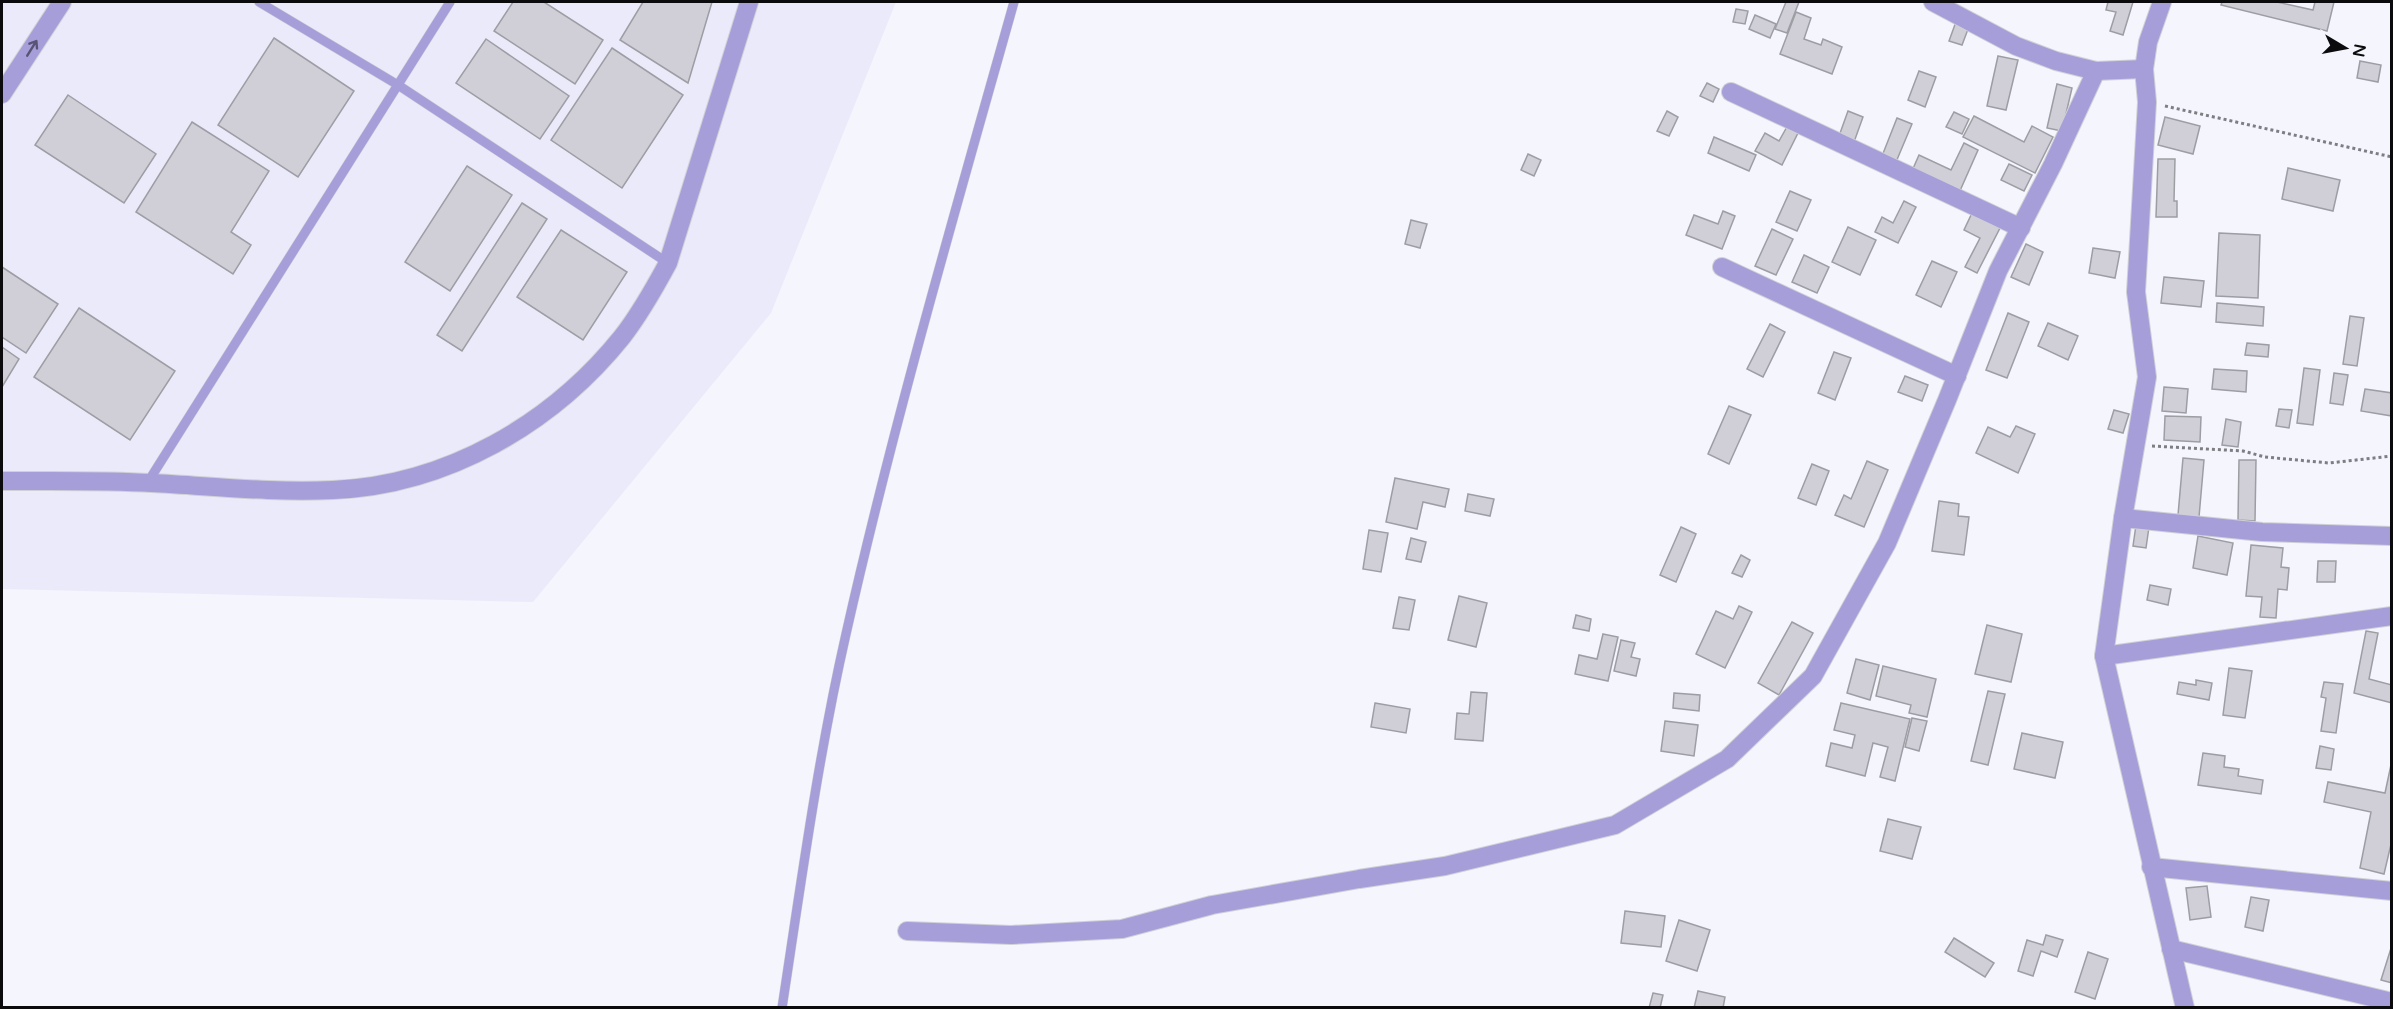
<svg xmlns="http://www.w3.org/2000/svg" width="2393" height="1009" font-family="'Varela Round',sans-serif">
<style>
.built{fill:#ebeafa}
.building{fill:#d0cfd8;stroke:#9d9da4;stroke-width:1.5}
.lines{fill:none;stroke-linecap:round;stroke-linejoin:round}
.service-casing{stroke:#d0d0d7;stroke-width:10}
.minor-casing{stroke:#d0d0d7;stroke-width:20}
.tertiary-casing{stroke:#d0d0d7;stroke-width:20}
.path{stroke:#7d7d83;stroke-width:3;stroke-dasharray:3 3;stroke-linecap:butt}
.service{stroke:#a59ed9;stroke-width:9}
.minor{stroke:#a59ed9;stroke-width:18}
.tertiary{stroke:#a59ed9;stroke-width:18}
.oneway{stroke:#585474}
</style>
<rect width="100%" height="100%" fill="#f5f5fd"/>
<path class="built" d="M2,2H896L771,313L533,602L2,589Z"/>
<g class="building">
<path d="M513,2H544L603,40L575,84L494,31Z"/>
<path d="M643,2H712L688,83L620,40Z"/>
<path d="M1786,2H1799L1787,33L1775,29Z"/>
<path d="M2108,2H2133L2123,35L2110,31L2116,12L2106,10Z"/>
<path d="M2222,2H2277L2313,10L2315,2H2334L2327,31L2221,5Z"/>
<path d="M1736,9L1748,11L1745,24L1733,22Z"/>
<path d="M1796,12L1811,18L1804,39L1821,45L1823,39L1842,47L1832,74L1780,54Z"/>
<path d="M1755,15L1776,24L1770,38L1749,29Z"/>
<path d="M1957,19L1970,24L1962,45L1949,41Z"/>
<path d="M274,38L354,91L298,177L218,125Z"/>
<path d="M486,39L569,96L540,139L456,83Z"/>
<path d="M612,48L683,95L622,188L551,140Z"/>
<path d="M1998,56L2018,60L2006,110L1987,106Z"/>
<path d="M2360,61L2381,65L2378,82L2357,78Z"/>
<path d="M1919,71L1936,77L1925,107L1908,100Z"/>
<path d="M1707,83L1719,89L1713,102L1700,96Z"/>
<path d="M2057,84L2072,88L2062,131L2047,128Z"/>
<path d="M68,95L156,154L124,203L35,145Z"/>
<path d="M1667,111L1678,117L1669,136L1657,131Z"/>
<path d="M1848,111L1863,117L1854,142L1839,136Z"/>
<path d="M1954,112L1969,119L1962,134L1946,127Z"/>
<path d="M1974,116L2024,142L2032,126L2053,137L2035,173L1963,137Z"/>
<path d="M2165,117L2200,126L2193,154L2158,145Z"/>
<path d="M1897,118L1912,124L1896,162L1882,156Z"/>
<path d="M192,122L269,171L231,232L251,245L233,274L136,212Z"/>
<path d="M1788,125L1799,131L1782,165L1755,151L1765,133L1779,141Z"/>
<path d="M1714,137L1756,155L1749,171L1708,153Z"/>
<path d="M1964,143L1978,150L1959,193L1912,171L1919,155L1951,170Z"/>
<path d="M1528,154L1541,160L1534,176L1521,170Z"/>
<path d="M2158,159H2175L2174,201H2177V217H2156Z"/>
<path d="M2009,164L2032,175L2024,191L2001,180Z"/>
<path d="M467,166L512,195L450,291L405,262Z"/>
<path d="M2288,168L2340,180L2333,211L2282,199Z"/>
<path d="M1790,191L1811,200L1797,231L1776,222Z"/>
<path d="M1904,201L1916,207L1898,243L1875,232L1882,217L1893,223Z"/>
<path d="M522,203L547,219L462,351L437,335Z"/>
<path d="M1723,211L1735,216L1722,249L1686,235L1694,215L1718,224Z"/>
<path d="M1972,213L2000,228L1977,273L1965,267L1980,238L1964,230Z"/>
<path d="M1411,220L1427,224L1420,248L1405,244Z"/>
<path d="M1848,227L1876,240L1860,275L1832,262Z"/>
<path d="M1772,229L1793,239L1776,275L1755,266Z"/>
<path d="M561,230L627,272L583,340L517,297Z"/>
<path d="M2219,233L2260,235L2258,298L2216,296Z"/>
<path d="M2026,244L2043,252L2029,285L2011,277Z"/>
<path d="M2093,248L2120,252L2115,278L2089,273Z"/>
<path d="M1804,255L1829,267L1817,293L1792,282Z"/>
<path d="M1932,261L1957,272L1941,307L1916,295Z"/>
<path d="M2,267L58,304L26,353L2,337Z"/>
<path d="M2164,277L2204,281L2201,307L2161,303Z"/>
<path d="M2217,303L2264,307L2263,326L2216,322Z"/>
<path d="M79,308L175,371L130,440L34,377Z"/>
<path d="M2008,313L2029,322L2007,378L1986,370Z"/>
<path d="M2350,316L2364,318L2357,366L2343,364Z"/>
<path d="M2048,323L2078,336L2068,360L2038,346Z"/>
<path d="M1770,324L1785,332L1763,377L1747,369Z"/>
<path d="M2247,343L2269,345L2268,357L2245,355Z"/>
<path d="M2,347L19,359L2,387Z"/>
<path d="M1834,352L1851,358L1835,400L1818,393Z"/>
<path d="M2304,368L2320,370L2313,425L2297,423Z"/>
<path d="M2214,369L2247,371L2246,392L2212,389Z"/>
<path d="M2334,373L2348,375L2343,405L2330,403Z"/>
<path d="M1905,376L1928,385L1922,401L1898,392Z"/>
<path d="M2164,387L2188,389L2186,413L2162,411Z"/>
<path d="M2365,389L2392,393V416L2361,411Z"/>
<path d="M1729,406L1751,415L1729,464L1708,454Z"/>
<path d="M2279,409L2292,410L2289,428L2276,426Z"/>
<path d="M2114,410L2129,414L2123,433L2108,429Z"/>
<path d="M2165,416L2201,417L2200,442L2164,440Z"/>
<path d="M2226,419L2241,422L2238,447L2222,445Z"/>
<path d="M2016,426L2035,434L2018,473L1976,453L1988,427L2010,437Z"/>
<path d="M2183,458L2204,460L2199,517L2178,515Z"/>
<path d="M2239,460H2256L2255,521L2238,520Z"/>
<path d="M1867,461L1888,470L1864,527L1835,515L1844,495L1851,499Z"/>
<path d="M1812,464L1829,471L1816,505L1798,498Z"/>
<path d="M1395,478L1449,489L1445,507L1423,502L1417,529L1386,522Z"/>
<path d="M1468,494L1494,499L1490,516L1465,511Z"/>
<path d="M1939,501L1959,504L1958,516L1969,517L1964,555L1932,551Z"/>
<path d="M2136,525L2149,527L2146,548L2133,546Z"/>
<path d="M1681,527L1696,534L1676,582L1660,575Z"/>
<path d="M1369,530L1388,533L1381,572L1363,569Z"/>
<path d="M2198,536L2233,543L2227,575L2193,568Z"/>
<path d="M1411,538L1426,542L1421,562L1406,559Z"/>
<path d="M2251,545L2283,548L2281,567L2289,568L2287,590L2278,589L2276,618L2260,617L2262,597L2246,596Z"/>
<path d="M1741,555L1750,560L1742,577L1732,573Z"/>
<path d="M2318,561H2336L2335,582H2317Z"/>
<path d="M2150,585L2171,589L2168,605L2147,600Z"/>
<path d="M1459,596L1487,603L1476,647L1448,640Z"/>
<path d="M1399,597L1415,600L1409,630L1393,628Z"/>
<path d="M1739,606L1752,612L1725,668L1696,654L1716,611L1733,619Z"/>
<path d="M1576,615L1591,619L1589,631L1573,628Z"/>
<path d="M1792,622L1813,633L1779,695L1758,683Z"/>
<path d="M1987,625L2022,634L2011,682L1975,674Z"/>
<path d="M2366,631L2378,633L2369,679L2392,685V703L2354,693Z"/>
<path d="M1603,634L1618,637L1608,681L1575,674L1579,655L1597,659Z"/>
<path d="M1621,640L1635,643L1631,657L1640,659L1636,676L1614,671Z"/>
<path d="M1856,659L1879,665L1870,700L1847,693Z"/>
<path d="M1883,666L1936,679L1927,717L1909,713L1911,705L1876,696Z"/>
<path d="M2229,668L2252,671L2245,718L2223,715Z"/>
<path d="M2196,680L2212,683L2209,700L2177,694L2179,682L2196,685Z"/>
<path d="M2324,682L2343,684L2336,733L2321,731L2326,698L2321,697Z"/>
<path d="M1988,691L2005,694L1988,765L1971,761Z"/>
<path d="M1471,692L1487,693L1483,741L1455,739L1457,713L1469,714Z"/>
<path d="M1674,693L1700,695L1699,711L1673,708Z"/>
<path d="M1375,703L1410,709L1406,733L1371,727Z"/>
<path d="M1841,703L1910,719L1895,781L1880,777L1888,747L1873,743L1865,776L1826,766L1831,743L1852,748L1855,735L1834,730Z"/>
<path d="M1912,718L1927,721L1919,751L1905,747Z"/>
<path d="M1665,721L1698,725L1694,756L1661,751Z"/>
<path d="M2022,733L2063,742L2055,778L2014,769Z"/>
<path d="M2320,746L2334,749L2331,770L2316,768Z"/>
<path d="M2203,753L2225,756L2224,767L2239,769L2238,776L2263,780L2261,794L2198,785Z"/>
<path d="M2392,760V840L2384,874L2360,868L2371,812L2324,802L2328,782L2385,793Z"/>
<path d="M1888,819L1921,827L1912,859L1880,851Z"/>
<path d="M2207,886L2211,917L2190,920L2186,888Z"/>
<path d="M2251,897L2269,900L2263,931L2245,927Z"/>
<path d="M1625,911L1665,916L1661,947L1621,943Z"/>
<path d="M1679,920L1710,930L1697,971L1666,961Z"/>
<path d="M2046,935L2063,940L2057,957L2041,951L2033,976L2018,971L2027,940L2043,945Z"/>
<path d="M1954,938L1994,963L1985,977L1945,952Z"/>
<path d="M2392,945V983L2381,980Z"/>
<path d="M2088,952L2108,959L2095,999L2075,992Z"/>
<path d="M1698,991L1725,997L1723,1008H1694Z"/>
<path d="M1653,993L1663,995L1660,1008H1649Z"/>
</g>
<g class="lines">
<g class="service-casing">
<g id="service">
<path d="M259,2L398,85L668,263"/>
<path d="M148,482L450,2"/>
<path d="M782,1008C801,883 818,757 846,634C894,421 955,212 1014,2"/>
</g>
</g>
<g class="minor-casing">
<g id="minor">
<path d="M1933,2L2016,46L2056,61L2096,71L2144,69"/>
<path d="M2162,2L2148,42L2144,69L2147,102L2136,292L2147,377L2123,518L2104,656L2185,1008"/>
<path d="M1731,92L2021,228"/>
<path d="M1722,267L1957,376"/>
<path d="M2123,518L2262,532L2392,536"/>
<path d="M2104,656L2392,616"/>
<path d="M2151,867L2392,891"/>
<path d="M907,931L1011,935L1122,929L1212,905L1359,879L1445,866L1615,825L1727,759L1813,676L1887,543L1947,400L1998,271L2053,164L2096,71"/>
<path d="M2171,949L2392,1002"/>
</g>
</g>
<g class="tertiary-casing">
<g id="tertiary">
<path d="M2,94L62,2"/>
<path d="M2,481C51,481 102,480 152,483C212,486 273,493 333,490C447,485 552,424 622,337C640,314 654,289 668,263L749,2"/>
</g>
</g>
<g class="path">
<path d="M2165,106L2392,157"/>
<path d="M2152,446L2243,451L2265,457L2329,463L2392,456"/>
</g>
<use href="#service" class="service"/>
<use href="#minor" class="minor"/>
<use href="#tertiary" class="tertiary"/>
</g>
<defs><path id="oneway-shaft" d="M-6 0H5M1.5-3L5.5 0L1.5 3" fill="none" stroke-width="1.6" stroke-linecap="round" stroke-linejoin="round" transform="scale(1.5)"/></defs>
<use class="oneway" href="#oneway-shaft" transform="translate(32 48) rotate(-58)"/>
<rect width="2393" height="1009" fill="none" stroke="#0b0b0e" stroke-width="6"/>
<g transform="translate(2345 48) rotate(100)" stroke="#f5f5fd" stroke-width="4.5" paint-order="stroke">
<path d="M0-4.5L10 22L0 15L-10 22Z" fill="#0b0b0e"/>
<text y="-9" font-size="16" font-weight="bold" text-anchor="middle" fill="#0b0b0e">N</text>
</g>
</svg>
